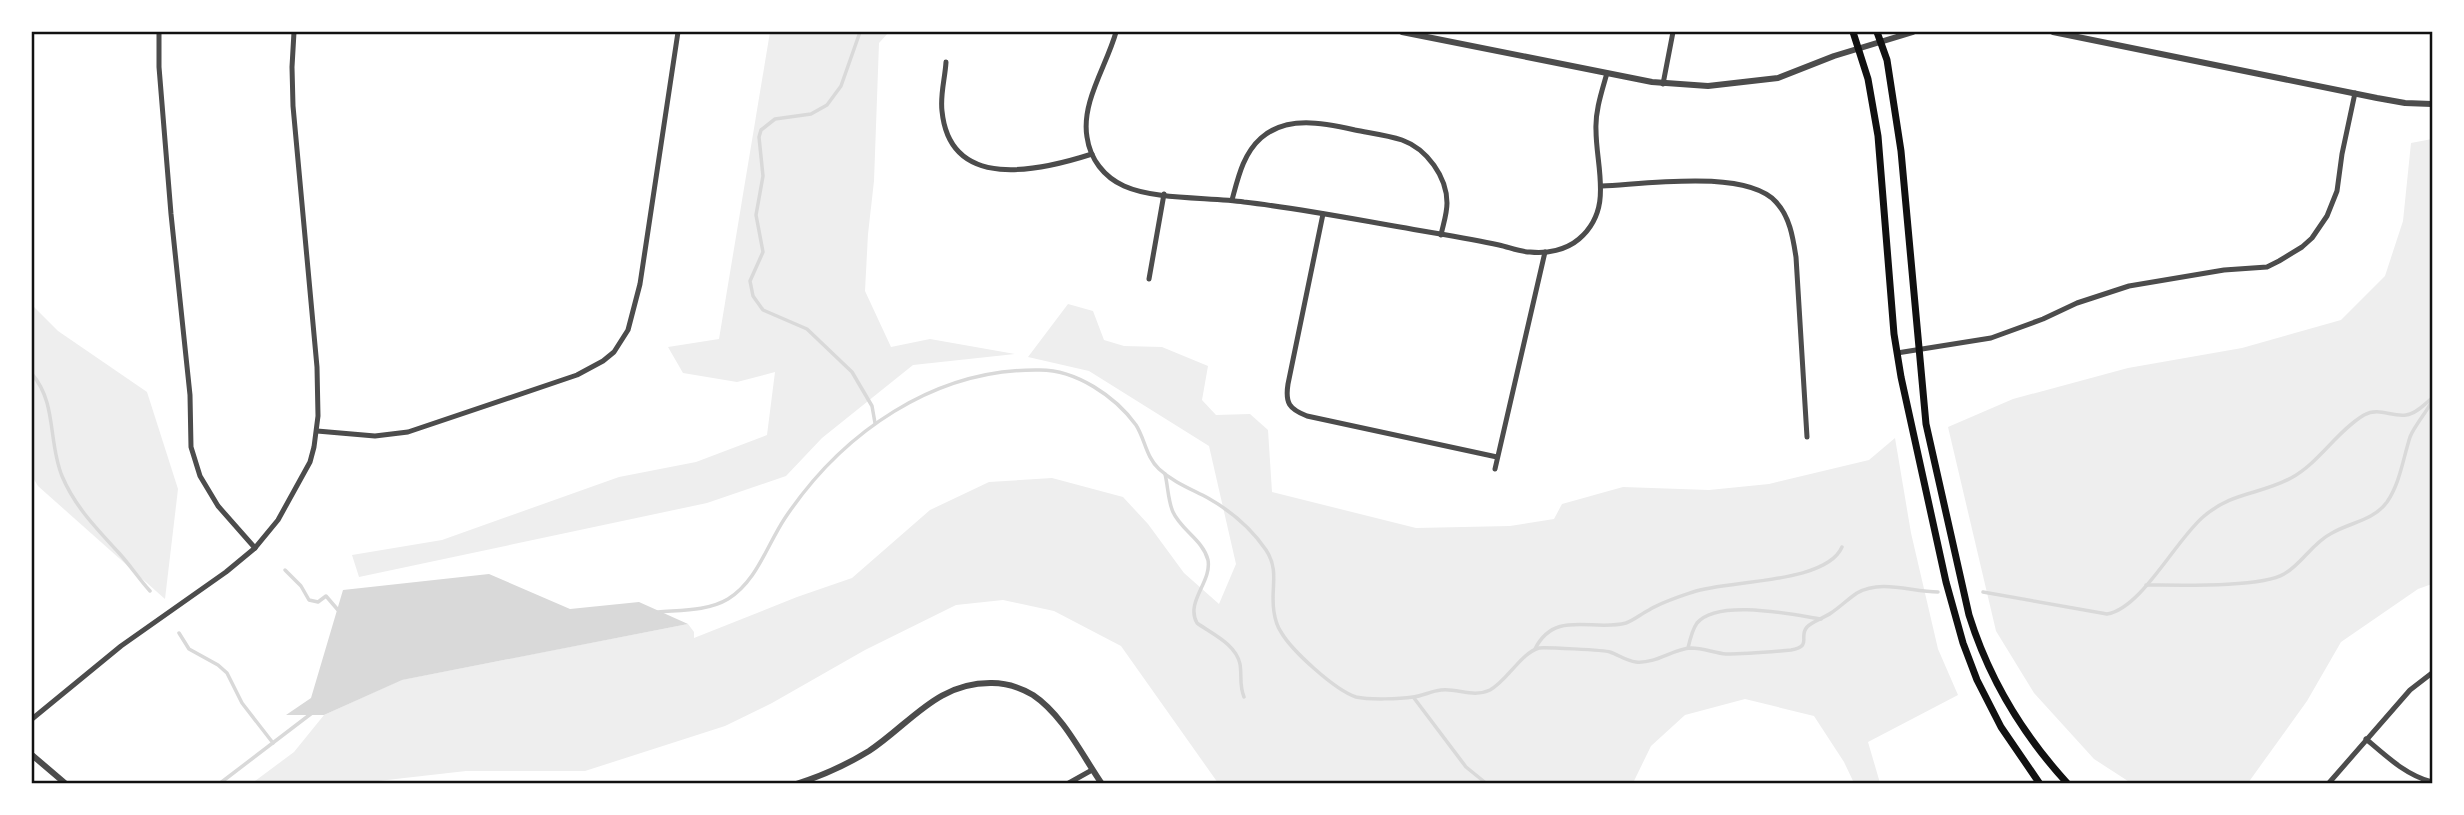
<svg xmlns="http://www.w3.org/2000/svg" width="2464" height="815" font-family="Jost,sans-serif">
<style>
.green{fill:#eee}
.water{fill:#d9d9d9}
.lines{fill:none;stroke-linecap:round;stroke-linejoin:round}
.stream{stroke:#d9d9d9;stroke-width:3.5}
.minor{stroke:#4c4c4c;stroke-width:5}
.tertiary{stroke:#4c4c4c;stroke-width:6}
.secondary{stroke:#111;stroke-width:7}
.neatline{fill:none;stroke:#111;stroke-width:2.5}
</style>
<rect width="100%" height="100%" fill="#fff"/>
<g class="green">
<path d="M770,32H889L879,43L874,181L868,234L865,291L891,347L930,339L1015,354L913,365L822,438L786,476L707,503L359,577L352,555L442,540L619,477L696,462L767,435L775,372L737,382L683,373L668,347L719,339Z"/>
<path d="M2432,139V584L2418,589L2341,642L2307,701L2248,783H2131L2094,759L2034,693L1996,631L1948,427L2013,399L2128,368L2242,348L2341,320L2385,276L2403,221L2411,143Z"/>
<path d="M1068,304L1093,311L1104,340L1124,346L1162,347L1208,366L1202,400L1216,415L1250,414L1268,430L1272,492L1416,528L1510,526L1554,519L1562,504L1623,487L1709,490L1769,484L1869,460L1895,438L1911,533L1938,649L1958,695L1868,742L1880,783H1854L1844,762L1814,716L1745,699L1685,715L1651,746L1633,783H1218L1121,646L1054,611L1003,600L956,605L865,650L772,703L725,726L585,771H466L378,781L374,784H251L294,752L324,715L401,680L688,624L694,632V638L797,597L852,578L930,510L989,482L1052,478L1123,497L1148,524L1184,573L1219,604L1236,564L1209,446L1089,371L1028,357Z"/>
<path d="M32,305L58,331L147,392L178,489L165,599L38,486L32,476Z"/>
</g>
<path class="water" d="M489,574L570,609L639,602L688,624L402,680L324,715H286L311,698L343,590Z"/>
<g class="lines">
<g class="stream">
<path d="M860,32L841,86L827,105L811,114L775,119L761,130L759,137L763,176L756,215L763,252L750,281L753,296L763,310L807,329L852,372L872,406L875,423"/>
<path d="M32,374C57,403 48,442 62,476C75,507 97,529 119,553C130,565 139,579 150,591"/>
<path d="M1165,474C1168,486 1168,501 1173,512C1181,530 1203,540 1208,560C1212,582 1185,602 1197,623C1212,634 1236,644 1240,664C1242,676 1239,685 1244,697"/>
<path d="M285,570L301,586L309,600L318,602L326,596L338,610"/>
<path d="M2146,585C2175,585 2261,588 2284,574C2302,564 2312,543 2332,533C2351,522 2373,521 2387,502C2400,483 2403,459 2410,437C2415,425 2426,413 2432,401"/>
<path d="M1983,592L2107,614C2141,609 2175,541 2203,517C2233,491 2260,495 2291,478C2319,463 2337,431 2364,415C2379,407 2391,417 2406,415C2416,414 2425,404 2432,398"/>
<path d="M658,612C681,610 708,611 728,599C757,581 767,545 785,518C842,433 934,368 1040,370C1076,370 1115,396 1136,425C1145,439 1146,457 1159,469C1173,482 1191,489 1208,498C1231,511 1251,528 1266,550C1280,571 1270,589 1274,612C1275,619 1277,626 1281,632C1292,651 1335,690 1356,697C1369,700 1400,699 1413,697C1423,696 1431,691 1441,690C1458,688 1473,698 1490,690C1507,681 1521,653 1539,648C1543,647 1605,650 1610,652C1619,655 1626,661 1636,662C1656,664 1672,649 1691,648C1703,648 1715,653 1726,654C1748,654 1769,652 1791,650C1813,646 1798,637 1807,627C1813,621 1824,618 1831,613C1840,607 1848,599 1857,593C1882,579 1911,592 1938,592"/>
<path d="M179,633L189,649L218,665L227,673L242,703L273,743"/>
<path d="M1688,648C1690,639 1692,630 1697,623C1718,598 1794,615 1821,619"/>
<path d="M1535,649C1555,609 1593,632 1626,623C1634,620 1641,614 1649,610C1662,602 1678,597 1693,592C1728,580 1826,584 1842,547"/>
<path d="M1414,698L1466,767L1487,784"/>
<path d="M219,784L312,713"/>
</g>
<g class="minor">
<path d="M159,32V67L171,214L190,395L191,447L200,476L218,506L255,548"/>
<path d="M1116,32C1107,65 1081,102 1087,137C1090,159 1104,177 1124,186C1155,200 1209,197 1244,202C1296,208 1348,218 1400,227C1433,233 1466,238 1499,245C1509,247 1519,252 1530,252C1547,254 1566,250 1579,239C1614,209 1596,168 1596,130C1595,111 1602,91 1607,73"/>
<path d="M946,62C945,79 940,94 942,111C950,192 1039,171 1092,154"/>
<path d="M1663,84L1673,32"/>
<path d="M1602,186C1646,184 1746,169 1776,202C1790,217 1793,238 1796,257L1807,437"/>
<path d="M1232,200C1238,178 1243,154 1261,138C1287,115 1324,123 1355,130C1370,133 1387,135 1402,140C1427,149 1447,177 1447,203C1447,214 1443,225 1441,235"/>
<path d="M1323,214L1288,384C1285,403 1289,409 1307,416L1497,457"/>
<path d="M1149,279L1164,194"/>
<path d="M1897,353L1991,338L2043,319L2077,303L2129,286L2224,270L2267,267L2279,261L2302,247L2312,238L2327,216L2337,191L2342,154L2355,93"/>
<path d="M317,431L375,436L408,432L577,375L603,361L614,352L628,330L640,284L678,32"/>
<path d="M1495,469L1545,252"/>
<path d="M32,719L121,646L226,572L255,548L278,520L310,462L314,447L318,416L317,367L293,106L292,67L294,32"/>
<path d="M2366,739C2387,757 2406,775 2432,782"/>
<path d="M1067,784L1092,770"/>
<path d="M1722,784H1738"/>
<path d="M2328,784L2410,690L2432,673"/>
</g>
<g class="tertiary">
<path d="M1402,32L1652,82L1708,86L1778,78L1834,56L1913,32"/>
<path d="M2053,32L2377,98L2405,103L2432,104"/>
<path d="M32,755L66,784"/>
<path d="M796,784C822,776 846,765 869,751C911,723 937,682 992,683C1006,683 1021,688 1033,695C1063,715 1082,755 1102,784"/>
</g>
<g class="secondary">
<path d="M1853,32L1868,79L1878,136L1894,334L1901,377L1946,582L1963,643L1977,680L2001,727L2040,784"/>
<path d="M1877,32L1887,60L1901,151L1926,424L1969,615C1989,679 2022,734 2068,784"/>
</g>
</g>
<rect width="2464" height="815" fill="none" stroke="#ffffff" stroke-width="66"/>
<rect x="33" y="33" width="2398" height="749" class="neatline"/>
</svg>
